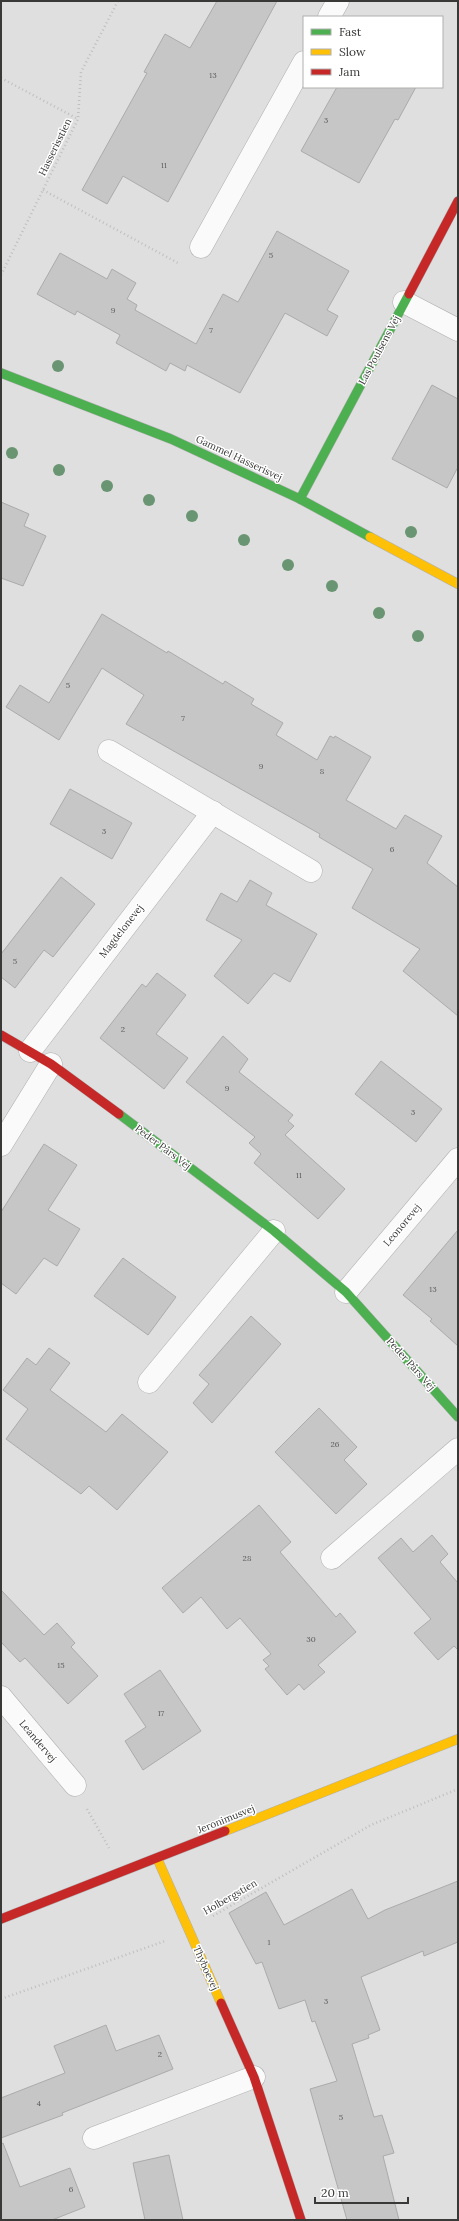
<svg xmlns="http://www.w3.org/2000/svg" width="459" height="2221" font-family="Lora,serif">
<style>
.building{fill:#c5c6c5;stroke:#ababab}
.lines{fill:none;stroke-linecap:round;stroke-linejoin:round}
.street-casing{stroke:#afafaf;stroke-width:23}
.fast-casing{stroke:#afafaf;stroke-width:10}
.slow-casing{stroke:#afafaf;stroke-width:10}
.jam-casing{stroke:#afafaf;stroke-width:10}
.path{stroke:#bfbfbf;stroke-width:2.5;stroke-dasharray:1 3;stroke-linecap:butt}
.street{stroke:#fafafa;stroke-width:22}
.fast{stroke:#4caf50;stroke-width:9}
.slow{stroke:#ffc107;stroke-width:9}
.jam{stroke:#c62828;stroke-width:9}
.tree{fill:#6a9572}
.labels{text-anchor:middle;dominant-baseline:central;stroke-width:3;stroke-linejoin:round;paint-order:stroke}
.number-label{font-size:8px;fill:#5d5d5c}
.street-label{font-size:10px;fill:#393938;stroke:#fff}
</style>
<rect width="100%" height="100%" fill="#dfdfdf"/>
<g class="building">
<path d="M217,1H277L168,202L123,176L107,204L82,190L147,73L144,72L165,34L190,48Z"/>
<path d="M337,87H416L398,120L395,119L359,183L301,151Z"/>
<path d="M277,231L349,271L327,310L338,316L327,336L285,313L240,393L187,365L185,371L170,363L166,371L116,343L120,335L77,311L75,315L37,294L60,253L107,279L112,269L136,283L127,299L137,305L135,310L196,344L223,294L238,302Z"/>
<path d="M432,385L458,399V467L447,488L392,459Z"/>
<path d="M1,502L29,514L24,526L46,536L23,586L1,578Z"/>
<path d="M102,614L167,653L168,651L223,684L225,681L254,699L251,704L283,723L276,735L317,760L330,736L334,738L335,736L371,757L346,800L396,829L405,815L442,836L427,863L458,887V1016L403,971L420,949L352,908L373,869L319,837L320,834L126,724L144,695L102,668L59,740L6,707L20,685L49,703Z"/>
<path d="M70,789L132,823L112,859L50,824Z"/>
<path d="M61,877L95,904L53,957L44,950L15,988L1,977V954Z"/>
<path d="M250,880L272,893L266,905L317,934L290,982L274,973L248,1004L214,976L242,940L206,920L221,893L237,902Z"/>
<path d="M157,973L186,995L156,1034L188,1058L164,1089L100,1038L142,984L146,987Z"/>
<path d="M223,1036L248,1059L239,1072L293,1115L288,1121L294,1126L285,1135L345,1189L318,1219L254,1163L261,1154L249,1143L255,1137L186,1082Z"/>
<path d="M381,1061L442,1109L416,1142L355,1094Z"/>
<path d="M44,1144L77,1165L48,1210L80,1229L57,1266L44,1258L16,1294L1,1283V1212Z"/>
<path d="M458,1230V1346L430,1321L432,1319L403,1295Z"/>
<path d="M123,1258L176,1297L148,1335L94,1296Z"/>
<path d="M251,1316L281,1344L212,1423L193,1403L209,1384L199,1375Z"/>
<path d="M49,1348L70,1363L50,1390L106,1432L122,1414L168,1452L117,1510L89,1486L81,1494L6,1439L28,1409L3,1390L27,1358L36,1365Z"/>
<path d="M319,1408L357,1447L344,1460L367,1484L336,1514L275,1452Z"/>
<path d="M259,1505L291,1542L280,1552L336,1617L340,1613L356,1632L318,1665L325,1672L304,1690L299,1684L287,1695L265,1669L269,1666L263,1660L271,1654L240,1618L227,1629L201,1597L183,1613L162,1588Z"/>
<path d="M432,1535L448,1554L440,1562L458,1583V1650L454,1646L438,1660L414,1633L431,1619L378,1558L401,1538L413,1552Z"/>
<path d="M1,1590L44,1635L57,1623L75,1643L71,1647L98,1676L68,1704L25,1658L20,1662L1,1642Z"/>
<path d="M160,1670L201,1731L143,1770L125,1741L146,1727L124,1694Z"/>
<path d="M458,1881V1942L424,1956L423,1951L361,1977L380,2030L368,2035L369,2038L352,2044L374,2117L382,2115L394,2153L383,2156L399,2220H347L310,2089L337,2081L315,2021L312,2022L305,2000L279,2009L262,1962L256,1964L229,1913L266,1892L284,1925L352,1889L368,1919L385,1910Z"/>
<path d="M106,2025L116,2051L159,2035L173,2069L62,2113L63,2115L1,2138V2098L65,2073L54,2046Z"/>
<path d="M3,2143L20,2187L70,2168L85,2207L52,2220H1V2144Z"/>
<path d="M169,2155L183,2220H145L133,2163Z"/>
</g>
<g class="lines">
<g class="street-casing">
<g id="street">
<path d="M329,17L338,1"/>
<path d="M201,247L304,62"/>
<path d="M404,302L458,330"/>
<path d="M109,751L311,871"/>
<path d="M30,1051L213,812"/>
<path d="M1,1145L51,1064"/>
<path d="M346,1292L458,1159"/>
<path d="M149,1382L274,1231"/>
<path d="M332,1558L458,1449"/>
<path d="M1,1697L75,1785"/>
<path d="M94,2138L254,2077"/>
</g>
</g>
<g class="fast-casing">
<g id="fast">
<path d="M1,373L171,439L300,499L370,537"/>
<path d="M300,499L409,294"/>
<path d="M119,1114L274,1231L346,1292L458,1417"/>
</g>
</g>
<g class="slow-casing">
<g id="slow">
<path d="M370,537L458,584"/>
<path d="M225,1831L458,1739"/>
<path d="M157,1858L221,2003"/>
</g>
</g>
<g class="jam-casing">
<g id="jam">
<path d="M409,294L458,201"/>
<path d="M1,1035L51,1064L119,1114"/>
<path d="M1,1919L225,1831"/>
<path d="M221,2003L254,2077L301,2220"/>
</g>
</g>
<g class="path">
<path d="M1,78L78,119"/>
<path d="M43,190L178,263"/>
<path d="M1,275L78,119L81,72L118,1"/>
<path d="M87,1809L109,1848"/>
<path d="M213,1916L371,1825L458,1789"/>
<path d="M1,1999L165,1941"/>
</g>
<use href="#street" class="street"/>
<use href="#fast" class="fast"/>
<use href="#slow" class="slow"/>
<use href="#jam" class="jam"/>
</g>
<g class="tree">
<circle cx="58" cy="366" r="6"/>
<circle cx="12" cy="453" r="6"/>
<circle cx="59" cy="470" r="6"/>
<circle cx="107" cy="486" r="6"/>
<circle cx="149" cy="500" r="6"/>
<circle cx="192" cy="516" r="6"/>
<circle cx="411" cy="532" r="6"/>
<circle cx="244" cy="540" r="6"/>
<circle cx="288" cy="565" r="6"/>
<circle cx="332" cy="586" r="6"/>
<circle cx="379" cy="613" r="6"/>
<circle cx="418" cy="636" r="6"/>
</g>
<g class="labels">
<g class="number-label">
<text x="213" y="75">13</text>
<text x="326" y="120">3</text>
<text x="164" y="165">11</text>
<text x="271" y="255">5</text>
<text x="113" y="310">9</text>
<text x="211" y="330">7</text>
<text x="68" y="685">5</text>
<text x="183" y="718">7</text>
<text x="261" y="766">9</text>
<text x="322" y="771">8</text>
<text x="104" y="831">3</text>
<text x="392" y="849">6</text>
<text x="15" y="961">5</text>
<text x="123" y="1029">2</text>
<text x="227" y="1088">9</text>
<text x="413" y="1112">3</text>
<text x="299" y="1175">11</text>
<text x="433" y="1289">13</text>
<text x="335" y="1444">26</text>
<text x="247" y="1558">28</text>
<text x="311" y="1639">30</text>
<text x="61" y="1665">15</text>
<text x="161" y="1713">17</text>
<text x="269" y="1942">1</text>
<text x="326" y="2001">3</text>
<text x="160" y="2054">2</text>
<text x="39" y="2103">4</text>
<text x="341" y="2117">5</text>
<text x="71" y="2189">6</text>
</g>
<g class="street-label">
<text transform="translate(55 147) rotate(-64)">Hasserisstien</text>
<text transform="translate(379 350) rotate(-62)">Las Poulsens Vej</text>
<text transform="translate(239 458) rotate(25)">Gammel Hasserisvej</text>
<text transform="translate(121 931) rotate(-52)">Magdelonevej</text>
<text transform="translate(163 1147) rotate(37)">Peder Pårs Vej</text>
<text transform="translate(402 1225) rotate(-50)">Leonorevej</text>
<text transform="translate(411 1364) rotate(48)">Peder Pårs Vej</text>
<text transform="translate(38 1741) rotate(50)">Leandervej</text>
<text transform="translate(226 1819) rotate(-22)">Jeronimusvej</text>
<text transform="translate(230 1897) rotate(-30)">Holbergstien</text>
<text transform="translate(206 1968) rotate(66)">Thyboevej</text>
</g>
</g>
<rect width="459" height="2221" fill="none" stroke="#393938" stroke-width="4"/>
<rect x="303" y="16" width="140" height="72" fill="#ffffff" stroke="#b0b0af"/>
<rect x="311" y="29" width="20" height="6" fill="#4caf50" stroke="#b0b0af"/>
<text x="339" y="36" font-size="12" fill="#393938">Fast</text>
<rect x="311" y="49" width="20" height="6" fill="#ffc107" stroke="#b0b0af"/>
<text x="339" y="56" font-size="12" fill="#393938">Slow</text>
<rect x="311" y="69" width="20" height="6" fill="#c62828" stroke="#b0b0af"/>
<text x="339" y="76" font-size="12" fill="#393938">Jam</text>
<path d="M315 2197v6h93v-6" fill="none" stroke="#393938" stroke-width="2"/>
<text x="321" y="2197" font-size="12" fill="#393938" stroke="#ffffff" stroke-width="3" paint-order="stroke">20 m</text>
</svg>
